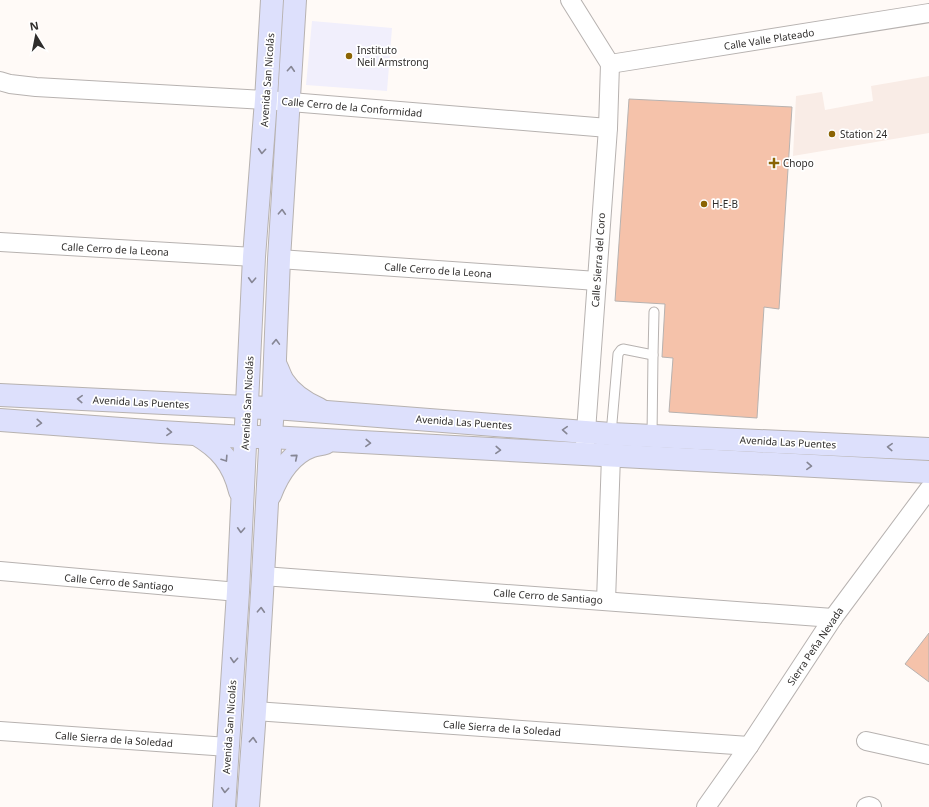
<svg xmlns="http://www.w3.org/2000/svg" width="929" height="807" font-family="'Noto Sans',sans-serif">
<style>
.built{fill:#f9ece6}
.education{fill:#f1effc}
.building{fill:#f5c2aa;stroke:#b7b2b0}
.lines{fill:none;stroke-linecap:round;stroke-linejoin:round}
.lane-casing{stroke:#b7b2b0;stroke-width:11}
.street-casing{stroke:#b7b2b0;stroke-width:20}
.secondary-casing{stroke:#b7b2b0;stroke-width:24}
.lane{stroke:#fff;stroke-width:9}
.street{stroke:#fff;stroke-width:18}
.secondary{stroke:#dde0fc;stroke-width:22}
.oneway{stroke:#868694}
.poi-dot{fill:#8b6404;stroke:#fff;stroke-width:1.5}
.labels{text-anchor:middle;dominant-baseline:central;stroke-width:3.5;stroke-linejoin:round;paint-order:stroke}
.street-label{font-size:10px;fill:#2f2d2c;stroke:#fff}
.poi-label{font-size:10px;fill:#2f2d2c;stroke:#fff;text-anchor:start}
</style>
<rect width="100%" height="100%" fill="#fffaf7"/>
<path class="built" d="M929,76V133L793,156L796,96L822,92L825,110L873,101L871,86Z"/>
<path class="education" d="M312,21L392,28L387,91L306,85Z"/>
<g class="building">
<path d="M629,99L792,107L779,309L764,307L757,418L669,412L673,358L662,357L665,304L615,301Z"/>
<path d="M929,633V682L905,664Z"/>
</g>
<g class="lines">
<g class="lane-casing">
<g id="lane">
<path d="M611,434L618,354L621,350L623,349L653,355L654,312"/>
<path d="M652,436L653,355"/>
</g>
</g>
<g class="street-casing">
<g id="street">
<path d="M570,0L610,64"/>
<path d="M610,64L929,13"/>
<path d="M0,81L10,84L36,87L266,100L608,128"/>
<path d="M0,242L254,257"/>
<path d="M279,259L597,281"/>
<path d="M585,445L608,128L610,64"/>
<path d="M0,571L238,592"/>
<path d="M263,576L833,618"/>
<path d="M606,601L611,456"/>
<path d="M255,711L749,746"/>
<path d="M0,731L228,747"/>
<path d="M866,741L929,755"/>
<path d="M706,807L749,746L833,618L929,489"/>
<path d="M866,807L869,806L872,807"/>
</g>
</g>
<g class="secondary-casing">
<g id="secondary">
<path d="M275,364C278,369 280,376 283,381C292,395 305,403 319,409"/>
<path d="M0,395L246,407L288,409L611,434L929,449"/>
<path d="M0,420L161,432L245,437H270C490,450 709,460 929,472"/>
<path d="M196,434C220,448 233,463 240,491"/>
<path d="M270,495C278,474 290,454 312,446C316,445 321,444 325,443"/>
<path d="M224,807L238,592L254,257L266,100L272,0"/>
<path d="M248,807L255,711L263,576L270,448L273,408L279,259L295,0"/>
</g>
</g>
<use href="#lane" class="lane"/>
<use href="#street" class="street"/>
<use href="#secondary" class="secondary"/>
</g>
<defs><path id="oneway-chevron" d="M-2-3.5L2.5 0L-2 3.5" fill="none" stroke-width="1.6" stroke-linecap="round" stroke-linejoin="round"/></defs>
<g class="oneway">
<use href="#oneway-chevron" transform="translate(291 69) rotate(-86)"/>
<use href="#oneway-chevron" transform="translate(262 151) rotate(94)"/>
<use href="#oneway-chevron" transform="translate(282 212) rotate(-87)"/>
<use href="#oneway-chevron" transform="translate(252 280) rotate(93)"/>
<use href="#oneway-chevron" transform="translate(276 342) rotate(-88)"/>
<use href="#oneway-chevron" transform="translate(80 399) rotate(-177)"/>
<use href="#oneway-chevron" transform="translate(39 423) rotate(4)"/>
<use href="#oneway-chevron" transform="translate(565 430) rotate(-176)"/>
<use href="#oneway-chevron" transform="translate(169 432) rotate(3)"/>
<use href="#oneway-chevron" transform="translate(368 443) rotate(3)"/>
<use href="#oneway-chevron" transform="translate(890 447) rotate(-177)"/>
<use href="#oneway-chevron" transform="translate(498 450) rotate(3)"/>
<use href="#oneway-chevron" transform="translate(295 457) rotate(-40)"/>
<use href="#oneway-chevron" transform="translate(225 459) rotate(57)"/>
<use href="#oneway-chevron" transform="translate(809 466) rotate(3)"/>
<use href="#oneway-chevron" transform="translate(241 530) rotate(93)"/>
<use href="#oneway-chevron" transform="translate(261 610) rotate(-87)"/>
<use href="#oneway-chevron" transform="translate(234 660) rotate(94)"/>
<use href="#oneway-chevron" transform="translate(253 740) rotate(-86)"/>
<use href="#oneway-chevron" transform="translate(225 790) rotate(94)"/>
</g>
<g class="poi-dot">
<circle cx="349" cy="56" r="4"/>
<circle cx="832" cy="134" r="4"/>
<path d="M772 157h4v4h4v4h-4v4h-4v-4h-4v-4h4z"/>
<circle cx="704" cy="204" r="4"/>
</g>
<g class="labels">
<g class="street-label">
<text transform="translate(769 39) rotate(-9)">Calle Valle Plateado</text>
<text transform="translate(267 80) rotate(-86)">Avenida San Nicolás</text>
<text transform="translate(352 107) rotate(5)">Calle Cerro de la Conformidad</text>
<text transform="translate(115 249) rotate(3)">Calle Cerro de la Leona</text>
<text transform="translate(598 260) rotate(-86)">Calle Sierra del Coro</text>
<text transform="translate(438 270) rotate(4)">Calle Cerro de la Leona</text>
<text transform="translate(141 402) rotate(3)">Avenida Las Puentes</text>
<text transform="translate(247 403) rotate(-87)">Avenida San Nicolás</text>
<text transform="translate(464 422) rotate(4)">Avenida Las Puentes</text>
<text transform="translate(788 442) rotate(3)">Avenida Las Puentes</text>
<text transform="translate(119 582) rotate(5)">Calle Cerro de Santiago</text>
<text transform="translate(548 596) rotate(4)">Calle Cerro de Santiago</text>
<text transform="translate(815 646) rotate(-56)">Sierra Peña Nevada</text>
<text transform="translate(229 727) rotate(-86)">Avenida San Nicolás</text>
<text transform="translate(502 728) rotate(4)">Calle Sierra de la Soledad</text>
<text transform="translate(114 739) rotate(4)">Calle Sierra de la Soledad</text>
</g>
<g class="poi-label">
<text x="357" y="50">Instituto<tspan x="357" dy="12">Neil Armstrong</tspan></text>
<text x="840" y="134">Station 24</text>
<text x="783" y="163">Chopo</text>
<text x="712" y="204">H-E-B</text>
</g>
</g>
<g transform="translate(36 36) rotate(350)" stroke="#ffffff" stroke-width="3" paint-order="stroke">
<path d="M0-3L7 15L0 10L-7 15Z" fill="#2f2d2c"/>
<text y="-6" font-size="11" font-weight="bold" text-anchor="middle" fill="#2f2d2c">N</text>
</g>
</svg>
